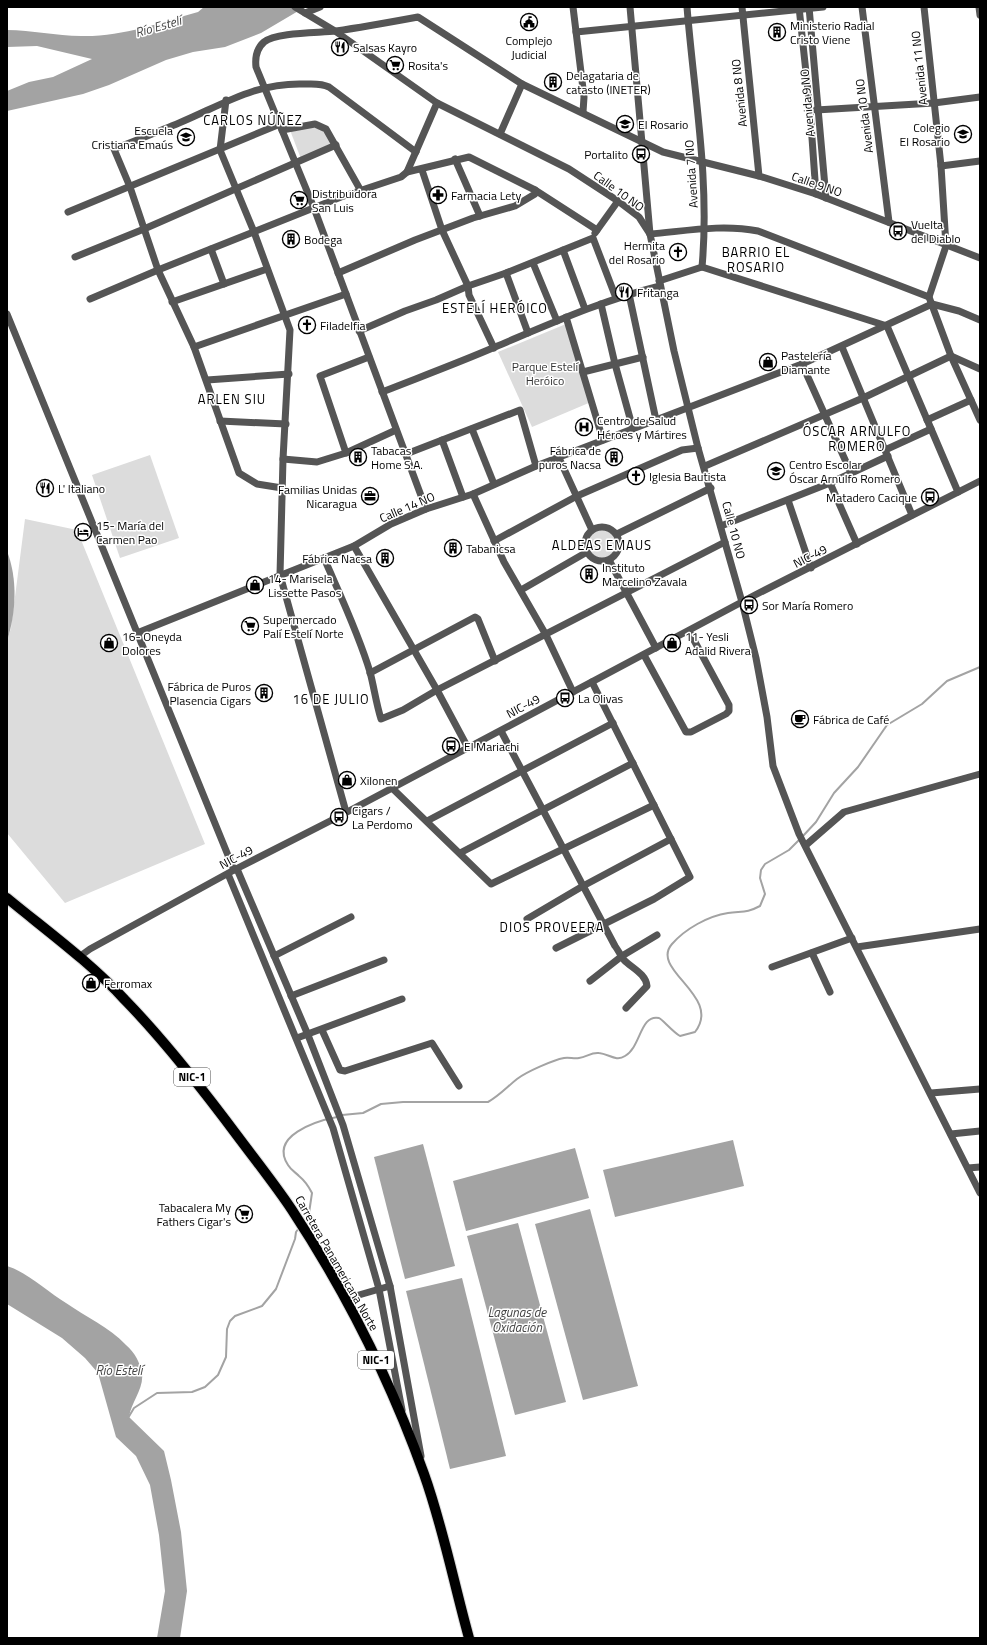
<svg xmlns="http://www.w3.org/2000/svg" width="987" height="1645" font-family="'Titillium Web',sans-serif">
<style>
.green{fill:#dcdcdc}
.water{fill:#a3a3a3}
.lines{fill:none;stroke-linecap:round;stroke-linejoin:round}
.stream{stroke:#a3a3a3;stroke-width:2}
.highway-casing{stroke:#dbdbdb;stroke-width:12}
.minor{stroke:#555;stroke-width:7}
.highway{stroke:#000;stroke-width:10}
.labels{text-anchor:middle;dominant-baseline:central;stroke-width:3;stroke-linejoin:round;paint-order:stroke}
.shield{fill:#fff;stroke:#4c4c4c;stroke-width:1}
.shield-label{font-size:11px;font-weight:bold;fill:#000}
.poi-label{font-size:12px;fill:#000;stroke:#fff;text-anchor:start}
.street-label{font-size:12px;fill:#000;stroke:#fff}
.park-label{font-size:12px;fill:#333;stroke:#fff}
.water-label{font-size:13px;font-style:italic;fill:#444;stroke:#fff}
.neighbourhood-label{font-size:13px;letter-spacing:1px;fill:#000;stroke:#fff}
</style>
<rect width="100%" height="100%" fill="#fff"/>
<g class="green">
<path d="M311,127C323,129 327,134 332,144L301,159L290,130Z"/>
<path d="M566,324L591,402L532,427L498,352Z"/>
<path d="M150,455L179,538L120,558L92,475Z"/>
<path d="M25,519L77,530L205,844L65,903L7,833V641L11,628Z"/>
<circle cx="602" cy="544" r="14"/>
</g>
<g class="water">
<path d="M204,7H305L261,33L225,47L193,52L166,60L109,85L83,94L7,111V91L29,82L53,77L92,59L37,46L7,47V30C32,30 56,36 81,36C122,37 159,23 198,12Z"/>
<path d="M7,551C18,580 16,613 7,641Z"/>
<path d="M733,1140L744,1186L615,1217L603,1170Z"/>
<path d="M423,1144L455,1266L405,1279L374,1157Z"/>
<path d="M575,1148L589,1198L466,1231L453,1181Z"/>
<path d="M590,1209L638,1386L583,1400L535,1224Z"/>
<path d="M518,1223L566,1402L515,1415L467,1236Z"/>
<path d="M7,1266C27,1272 48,1292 66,1303C86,1317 109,1327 126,1345C135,1353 140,1362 142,1374C144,1388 131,1403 129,1417L164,1451L171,1480L181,1532L187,1591L180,1638H157L165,1591L159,1535L150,1485L136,1456L116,1437L98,1373L85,1358L62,1338L7,1304Z"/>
<path d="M462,1278L506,1456L450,1469L406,1291Z"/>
</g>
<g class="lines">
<g class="stream">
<path d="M803,836L816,822L834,793L858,767L887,725L922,704L947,681L980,667"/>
<path d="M342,1115L363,1113L381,1104L403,1102H488C499,1096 507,1087 517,1079C526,1072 553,1060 564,1058C569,1057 574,1059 579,1058C587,1057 591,1052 599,1053C609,1054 616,1062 625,1056C641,1047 640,1014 659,1018C661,1018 673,1032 680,1036L695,1032C723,996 649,970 672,944C685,929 708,916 728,913C742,911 747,913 760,906L765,894L760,878L761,870L765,864L789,850L800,839"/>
<path d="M304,1222L309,1213L312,1193C309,1187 305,1181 299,1176C295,1172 291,1170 288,1165C269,1136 316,1121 337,1117"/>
<path d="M128,1418L134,1408L157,1393L192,1392L205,1387L218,1375L226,1357L227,1329L230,1321L235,1316L262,1306L276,1289L295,1239L296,1232L299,1228"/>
</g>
<g class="highway-casing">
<path id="highway" d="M7,898C47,931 90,962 125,1000C167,1043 204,1091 239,1138C257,1162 276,1186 292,1210C346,1292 391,1382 424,1474C443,1527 454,1584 469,1638"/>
</g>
<g class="minor">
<path d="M295,7L335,31L437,103L569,169L618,201L639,217L650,234L674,351L698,448L742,602L756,658L767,717L773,766L799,834L980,1193"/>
<path d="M573,7L584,97L583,112"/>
<path d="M630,7L650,234"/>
<path d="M687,7C694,94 710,180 702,267"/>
<path d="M742,7L759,176"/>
<path d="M799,7L810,110L816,194"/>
<path d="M809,7L826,198"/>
<path d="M862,7L889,222"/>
<path d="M924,7L941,166L946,246L929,297"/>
<path d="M979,7L980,15"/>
<path d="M305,13L320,7"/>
<path d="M576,32L823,7"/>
<path d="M226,100L220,150L254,232L290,330L283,459L280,575L346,812"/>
<path d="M816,110L934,103L980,97"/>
<path d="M282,130L315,124L326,129L361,191"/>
<path d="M500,134L522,84"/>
<path d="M455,159L480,216"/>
<path d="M941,166L980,161"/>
<path d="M422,170L442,230L468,286L469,295L494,348"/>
<path d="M407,172L469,157L535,190L597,230"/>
<path d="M68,212L280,124"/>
<path d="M595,233L618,201"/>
<path d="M650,234C686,231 722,224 758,231L929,297L951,356L980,420"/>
<path d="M211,249L224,284"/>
<path d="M563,250L585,309"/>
<path d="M75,257L144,229L336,145"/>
<path d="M533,263L557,321"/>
<path d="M338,273L415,240L473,218L515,206L535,194V190"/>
<path d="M506,273L528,333"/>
<path d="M659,281L702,267L887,326L958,492"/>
<path d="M629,294L656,420"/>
<path d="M90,299L158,270L341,197L401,177L407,172L437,103"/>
<path d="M172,302L267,269"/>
<path d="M601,304L615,364L633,429"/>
<path d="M7,314L234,870"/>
<path d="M566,317L603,440"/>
<path d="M359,331L405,311L436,300L468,286L506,273L593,238L616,298"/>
<path d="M194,347L346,294"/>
<path d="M842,347L912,515"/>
<path d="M802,364L851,473"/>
<path d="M583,372L643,357"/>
<path d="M207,380L289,374"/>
<path d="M382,392C420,377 458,363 495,347C550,324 603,300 660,286"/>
<path d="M927,420L971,400"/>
<path d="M220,421L286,424"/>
<path d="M472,429L494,484"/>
<path d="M442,440L463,497"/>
<path d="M885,450L931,429"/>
<path d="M346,453L320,376L369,357"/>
<path d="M406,454L520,410L536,466"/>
<path d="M559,458L592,530"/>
<path d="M283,459L317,462L346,453L396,430"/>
<path d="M705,466L863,398L951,356L980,369"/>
<path d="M830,483L857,544"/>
<path d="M282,488L257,484L239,473L194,347L158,270L130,187L114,149C136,141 157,132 179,123C222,105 256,82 305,84C313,84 321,83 329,87L416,152"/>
<path d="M473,494L504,562L546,635L573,692"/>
<path d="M788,500L811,568"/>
<path d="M426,509L314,208L256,67C255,58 256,49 264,42C276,32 319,33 336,31C364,27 391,22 418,17L522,84L663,152L759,176L816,194L980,258"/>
<path d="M721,526L830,483L888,456"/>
<circle cx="602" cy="544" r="17"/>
<path d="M617,534L711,488"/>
<path d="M494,541L577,496L682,450L698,448"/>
<path d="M354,546L437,690L468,748"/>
<path d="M324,558C340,595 358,632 370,672C374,687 376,703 381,719L403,710L437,690L725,542"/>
<path d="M609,560L656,648"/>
<path d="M521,590L587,552"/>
<path d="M137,633L354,546L391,524L426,509L473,494L536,466L802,364L932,304L959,311L980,320"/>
<path d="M644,655L686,732H691L726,714L729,711V705L689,631"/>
<path d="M370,673L475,617L478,619L495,661"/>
<path d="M501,731L615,946C618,950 621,956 624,960C632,968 646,974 647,986L626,1008"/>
<path d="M392,788L491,884L654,805"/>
<path d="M427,821L613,723"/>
<path d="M806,845L844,812L980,774"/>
<path d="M460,853L633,763"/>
<path d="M237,869L308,1035L343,1125L390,1286L421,1456"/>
<path d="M228,874L333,1128L379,1289L402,1410"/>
<path d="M527,919L583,886L671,839"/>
<path d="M857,947L980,929"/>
<path d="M556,948L654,899L690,877L592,682"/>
<path d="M812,953L830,992"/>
<path d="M274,956L351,917"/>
<path d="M79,957L90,949L234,870L334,819L755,595L980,481"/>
<path d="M772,967L852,938"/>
<path d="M590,981L622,956L657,935"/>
<path d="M291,996L384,960"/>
<path d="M322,1030L340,1070L345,1071L432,1043L459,1086"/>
<path d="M297,1038L402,999"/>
<path d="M931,1093L980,1089"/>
<path d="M951,1134L980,1131"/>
<path d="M968,1168L980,1167"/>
<path d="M345,1299L390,1286"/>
</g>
<use href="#highway" class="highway"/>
</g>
<defs>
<g id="civic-ring" transform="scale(0.9)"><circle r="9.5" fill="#fff" stroke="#000" stroke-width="1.5"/><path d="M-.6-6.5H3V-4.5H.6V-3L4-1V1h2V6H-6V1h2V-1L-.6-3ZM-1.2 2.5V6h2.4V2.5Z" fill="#000"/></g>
<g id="building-ring" transform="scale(0.9)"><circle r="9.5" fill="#fff" stroke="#000" stroke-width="1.5"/><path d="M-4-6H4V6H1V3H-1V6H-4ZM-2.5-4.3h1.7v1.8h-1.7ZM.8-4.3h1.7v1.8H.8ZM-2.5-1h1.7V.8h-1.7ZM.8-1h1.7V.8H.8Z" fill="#000"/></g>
<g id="restaurant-ring" transform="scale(0.9)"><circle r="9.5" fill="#fff" stroke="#000" stroke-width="1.5"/><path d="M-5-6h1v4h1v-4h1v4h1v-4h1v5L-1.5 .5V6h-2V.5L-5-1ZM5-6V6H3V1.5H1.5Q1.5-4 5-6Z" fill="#000"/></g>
<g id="supermarket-ring" transform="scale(0.9)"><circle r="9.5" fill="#fff" stroke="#000" stroke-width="1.5"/><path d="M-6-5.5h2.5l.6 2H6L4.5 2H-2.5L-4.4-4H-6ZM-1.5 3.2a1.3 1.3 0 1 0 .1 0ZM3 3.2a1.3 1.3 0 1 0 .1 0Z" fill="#000"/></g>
<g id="school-ring" transform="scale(0.9)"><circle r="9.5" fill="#fff" stroke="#000" stroke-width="1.5"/><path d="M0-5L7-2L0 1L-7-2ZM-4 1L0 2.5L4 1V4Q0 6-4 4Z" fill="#000"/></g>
<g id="university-ring" transform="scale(0.9)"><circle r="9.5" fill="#fff" stroke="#000" stroke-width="1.5"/><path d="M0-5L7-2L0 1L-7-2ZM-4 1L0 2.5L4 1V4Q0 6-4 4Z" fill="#000"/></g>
<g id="bus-ring" transform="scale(0.9)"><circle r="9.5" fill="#fff" stroke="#000" stroke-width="1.5"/><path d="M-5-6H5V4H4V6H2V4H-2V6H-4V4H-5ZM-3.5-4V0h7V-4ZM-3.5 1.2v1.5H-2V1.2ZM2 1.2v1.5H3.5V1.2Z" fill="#000"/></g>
<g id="pharmacy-ring" transform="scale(0.9)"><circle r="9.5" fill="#fff" stroke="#000" stroke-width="1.5"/><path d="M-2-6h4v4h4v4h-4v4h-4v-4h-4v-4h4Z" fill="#000"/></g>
<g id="church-ring" transform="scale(0.9)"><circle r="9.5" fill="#fff" stroke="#000" stroke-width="1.5"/><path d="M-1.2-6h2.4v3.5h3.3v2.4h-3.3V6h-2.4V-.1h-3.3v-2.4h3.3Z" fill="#000"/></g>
<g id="shop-ring" transform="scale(0.9)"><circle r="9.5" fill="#fff" stroke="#000" stroke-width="1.5"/><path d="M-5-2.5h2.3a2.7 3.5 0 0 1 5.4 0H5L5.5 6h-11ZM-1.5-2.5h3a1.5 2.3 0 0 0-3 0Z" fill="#000"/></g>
<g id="hospital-ring" transform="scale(0.9)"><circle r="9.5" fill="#fff" stroke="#000" stroke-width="1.5"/><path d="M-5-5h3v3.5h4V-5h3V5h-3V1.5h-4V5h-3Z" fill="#000"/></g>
<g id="office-ring" transform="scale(0.9)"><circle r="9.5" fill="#fff" stroke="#000" stroke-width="1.5"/><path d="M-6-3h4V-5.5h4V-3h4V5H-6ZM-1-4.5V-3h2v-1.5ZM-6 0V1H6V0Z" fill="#000"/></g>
<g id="hotel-ring" transform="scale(0.9)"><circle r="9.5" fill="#fff" stroke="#000" stroke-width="1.5"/><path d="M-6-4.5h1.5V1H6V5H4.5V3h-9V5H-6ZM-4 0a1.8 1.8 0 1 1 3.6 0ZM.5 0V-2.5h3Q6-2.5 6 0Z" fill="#000"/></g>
<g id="cafe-ring" transform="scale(0.9)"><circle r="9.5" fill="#fff" stroke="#000" stroke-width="1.5"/><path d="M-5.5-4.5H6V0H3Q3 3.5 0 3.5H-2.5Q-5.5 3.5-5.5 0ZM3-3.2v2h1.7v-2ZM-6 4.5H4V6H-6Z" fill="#000"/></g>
</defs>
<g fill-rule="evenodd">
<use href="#civic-ring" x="529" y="22"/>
<use href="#building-ring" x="777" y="32"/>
<use href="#restaurant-ring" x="340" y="47"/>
<use href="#supermarket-ring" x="395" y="65"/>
<use href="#building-ring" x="553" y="82"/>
<use href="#school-ring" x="625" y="124"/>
<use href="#university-ring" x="963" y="134"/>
<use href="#school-ring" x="186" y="137"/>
<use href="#bus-ring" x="641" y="154"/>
<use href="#pharmacy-ring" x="438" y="195"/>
<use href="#supermarket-ring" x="299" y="200"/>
<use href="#bus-ring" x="898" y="231"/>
<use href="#building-ring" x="291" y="239"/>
<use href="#church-ring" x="678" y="252"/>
<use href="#restaurant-ring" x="624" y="292"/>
<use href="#church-ring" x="307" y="325"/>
<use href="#shop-ring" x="768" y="362"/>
<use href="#hospital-ring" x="584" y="427"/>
<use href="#building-ring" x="358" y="457"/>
<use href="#building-ring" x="614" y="457"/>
<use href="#school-ring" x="776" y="471"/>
<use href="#church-ring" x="636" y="476"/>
<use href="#restaurant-ring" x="45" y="488"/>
<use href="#office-ring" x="370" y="496"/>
<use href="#bus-ring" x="930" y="497"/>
<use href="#hotel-ring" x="83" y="532"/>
<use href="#building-ring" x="453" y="548"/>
<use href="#building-ring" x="385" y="558"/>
<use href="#building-ring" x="589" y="574"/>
<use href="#shop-ring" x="255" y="585"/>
<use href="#bus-ring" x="749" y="605"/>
<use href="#supermarket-ring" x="250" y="626"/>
<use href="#shop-ring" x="109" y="643"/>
<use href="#shop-ring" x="672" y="643"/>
<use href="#building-ring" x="264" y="693"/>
<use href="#bus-ring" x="565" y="698"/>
<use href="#cafe-ring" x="800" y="719"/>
<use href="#bus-ring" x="451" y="746"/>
<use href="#shop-ring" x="347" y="780"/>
<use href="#bus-ring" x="339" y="817"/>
<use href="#shop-ring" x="91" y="983"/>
<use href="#supermarket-ring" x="244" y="1214"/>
</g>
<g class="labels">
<g class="shield">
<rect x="174" y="1068" width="36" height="18" rx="3"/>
<rect x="358" y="1351" width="36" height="18" rx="3"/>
</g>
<g class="shield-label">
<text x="192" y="1077">NIC-1</text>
<text x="376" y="1360">NIC-1</text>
</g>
<g class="poi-label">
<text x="790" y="25">Ministerio Radial<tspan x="790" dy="14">Cristo Viene</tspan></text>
<text x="529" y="40" text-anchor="middle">Complejo<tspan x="529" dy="14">Judicial</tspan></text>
<text x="353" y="47">Salsas Kayro</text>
<text x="408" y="65">Rosita's</text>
<text x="566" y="75">Delagataria de<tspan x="566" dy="14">catasto (INETER)</tspan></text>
<text x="638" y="124">El Rosario</text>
<text x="950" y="127" text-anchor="end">Colegio<tspan x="950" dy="14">El Rosario</tspan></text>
<text x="173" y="130" text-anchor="end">Escuela<tspan x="173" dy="14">Cristiana Emaús</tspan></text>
<text x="628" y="154" text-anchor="end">Portalito</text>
<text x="312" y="193">Distribuidora<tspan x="312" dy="14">San Luis</tspan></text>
<text x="451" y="195">Farmacia Lety</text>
<text x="911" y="224">Vuelta<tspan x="911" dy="14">del Diablo</tspan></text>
<text x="304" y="239">Bodega</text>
<text x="665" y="245" text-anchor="end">Hermita<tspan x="665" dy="14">del Rosario</tspan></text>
<text x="637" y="292">Fritanga</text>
<text x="320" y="325">Filadelfia</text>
<text x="781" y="355">Pastelería<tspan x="781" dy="14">Diamante</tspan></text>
<text x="597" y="420">Centro de Salud<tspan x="597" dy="14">Héroes y Mártires</tspan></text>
<text x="371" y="450">Tabacas<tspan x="371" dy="14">Home S.A.</tspan></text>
<text x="601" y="450" text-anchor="end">Fábrica de<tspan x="601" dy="14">puros Nacsa</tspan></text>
<text x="789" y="464">Centro Escolar<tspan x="789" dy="14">Óscar Arnulfo Romero</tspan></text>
<text x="649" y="476">Iglesia Bautista</text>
<text x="58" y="488">L' Italiano</text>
<text x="357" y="489" text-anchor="end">Familias Unidas<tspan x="357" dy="14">Nicaragua</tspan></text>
<text x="917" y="497" text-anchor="end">Matadero Cacique</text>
<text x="96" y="525">15- María del<tspan x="96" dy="14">Carmen Pao</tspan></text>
<text x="466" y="548">Tabanicsa</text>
<text x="372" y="558" text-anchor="end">Fábrica Nacsa</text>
<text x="602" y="567">Instituto<tspan x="602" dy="14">Marcelino Zavala</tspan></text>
<text x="268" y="578">14- Marisela<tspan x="268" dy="14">Lissette Pasos</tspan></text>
<text x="762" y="605">Sor María Romero</text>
<text x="263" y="619">Supermercado<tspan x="263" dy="14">Palí Estelí Norte</tspan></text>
<text x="122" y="636">16- Oneyda<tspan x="122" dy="14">Dolores</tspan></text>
<text x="685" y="636">11- Yesli<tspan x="685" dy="14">Adalid Rivera</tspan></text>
<text x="251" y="686" text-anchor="end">Fábrica de Puros<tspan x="251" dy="14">Plasencia Cigars</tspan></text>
<text x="578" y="698">La Olivas</text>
<text x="813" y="719">Fábrica de Café</text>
<text x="464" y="746">El Mariachi</text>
<text x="360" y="780">Xilonen</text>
<text x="352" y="810">Cigars /<tspan x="352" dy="14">La Perdomo</tspan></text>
<text x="104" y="983">Ferromax</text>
<text x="231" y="1207" text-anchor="end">Tabacalera My<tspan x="231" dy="14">Fathers Cigar's</tspan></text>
</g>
<g class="street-label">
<text transform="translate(919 68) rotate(-96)">Avenida 11 NO</text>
<text transform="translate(739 93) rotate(-96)">Avenida 8 NO</text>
<text transform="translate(807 103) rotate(-95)">Avenida 9 NO</text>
<text transform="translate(864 116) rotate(-97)">Avenida 10 NO</text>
<text transform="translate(691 174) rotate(-94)">Avenida 7 NO</text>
<text transform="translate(817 184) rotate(19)">Calle 9 NO</text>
<text transform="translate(619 191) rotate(36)">Calle 10 NO</text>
<text transform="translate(407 507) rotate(-23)">Calle 14 NO</text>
<text transform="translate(734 530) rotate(75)">Calle 10 NO</text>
<text transform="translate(810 556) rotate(-27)">NIC-49</text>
<text transform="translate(523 706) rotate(-28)">NIC-49</text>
<text transform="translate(236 857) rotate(-28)">NIC-49</text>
<text transform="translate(337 1263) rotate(60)">Carretera Panamericana Norte</text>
</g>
<g class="park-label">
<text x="545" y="366">Parque Estelí<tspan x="545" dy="14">Heróico</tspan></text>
</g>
<g class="water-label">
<text transform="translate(158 26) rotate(-16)">Río Estelí</text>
<text x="517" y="1312">Lagunas de<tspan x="517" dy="15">Oxidación</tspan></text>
<text x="119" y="1370">Río Estelí</text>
</g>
<g class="neighbourhood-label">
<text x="253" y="120">CARLOS NÚÑEZ</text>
<text x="756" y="252">BARRIO EL<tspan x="756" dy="15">ROSARIO</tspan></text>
<text x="495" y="308">ESTELÍ HERÓICO</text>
<text x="232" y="399">ARLEN SIU</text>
<text x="857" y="431">ÓSCAR ARNULFO<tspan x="857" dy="15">ROMERO</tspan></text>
<text x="602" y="545">ALDEAS EMAUS</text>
<text x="331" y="699">16 DE JULIO</text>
<text x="552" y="927">DIOS PROVEERA</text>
</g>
</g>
<rect width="987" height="1645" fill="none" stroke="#000000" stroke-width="16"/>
</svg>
